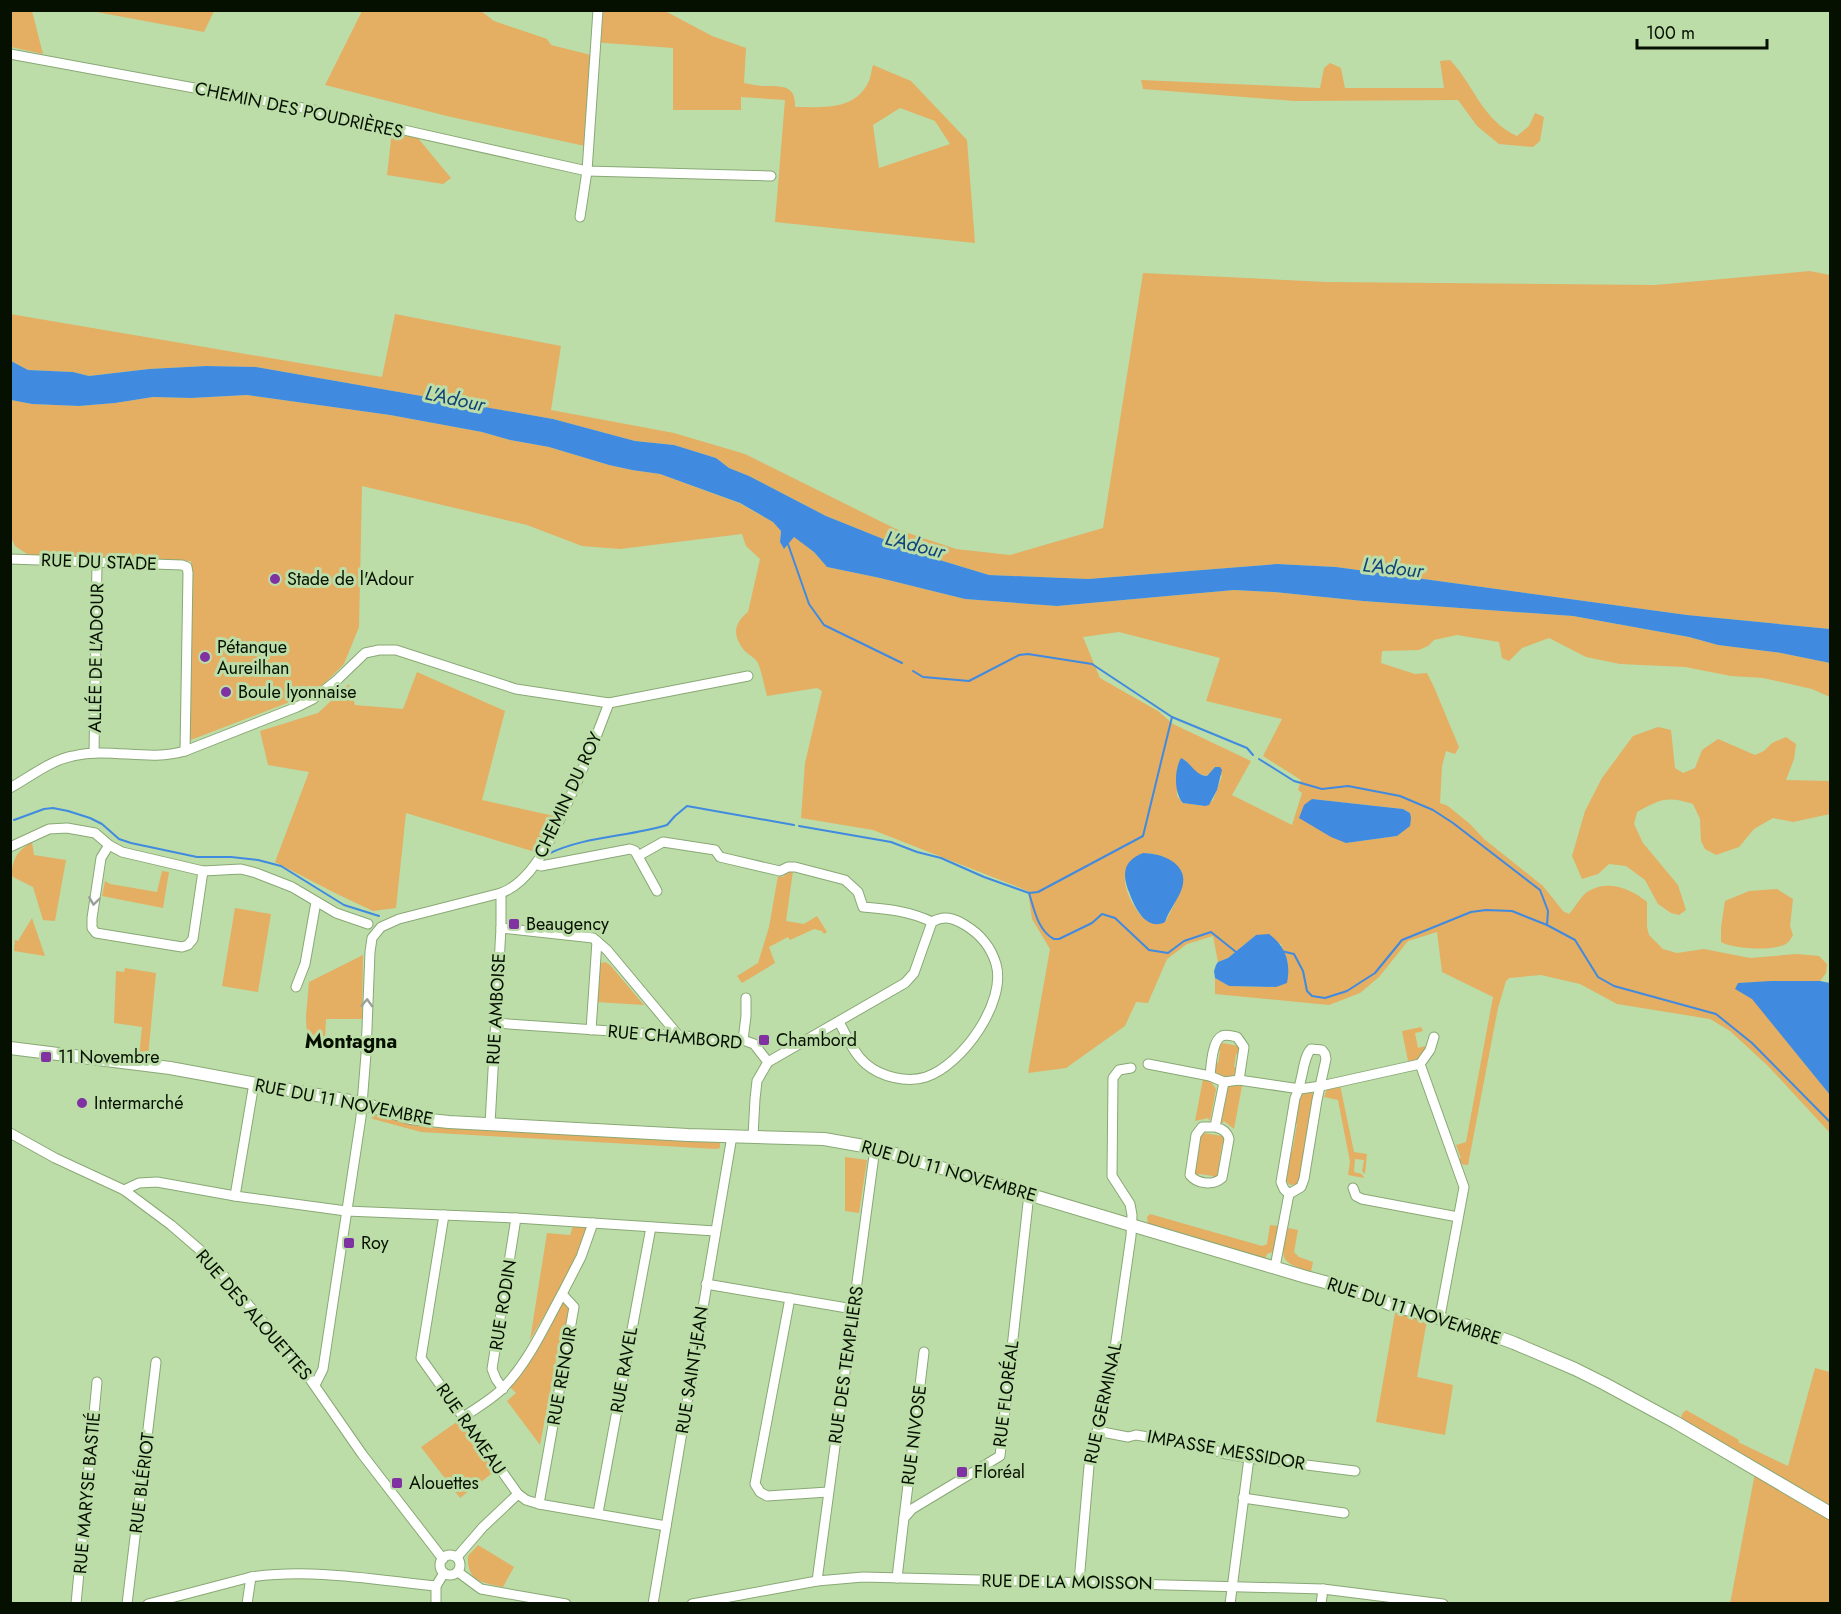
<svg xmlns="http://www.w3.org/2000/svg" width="1841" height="1614" font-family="Jost,sans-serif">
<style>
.green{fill:#e4ae63;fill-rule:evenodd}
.water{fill:#408ae0}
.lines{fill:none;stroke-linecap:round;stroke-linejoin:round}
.stream{stroke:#408ae0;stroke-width:2}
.minor-casing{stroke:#89a875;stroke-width:11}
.tertiary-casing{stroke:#89a875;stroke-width:14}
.minor{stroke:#fff;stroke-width:9}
.tertiary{stroke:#fff;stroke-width:12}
.oneway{stroke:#9b9f99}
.poi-dot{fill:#8031a2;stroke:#bcdda8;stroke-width:2}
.labels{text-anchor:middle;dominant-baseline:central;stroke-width:6;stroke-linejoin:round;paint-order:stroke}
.street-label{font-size:18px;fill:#061001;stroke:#bcdda8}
.poi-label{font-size:18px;fill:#061001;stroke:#bcdda8;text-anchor:start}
.water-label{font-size:20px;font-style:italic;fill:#0e437a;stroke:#bcdda8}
.neighbourhood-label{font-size:20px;font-weight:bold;fill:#061001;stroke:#bcdda8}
</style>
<rect width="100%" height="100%" fill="#bcdda8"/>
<g class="green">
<path d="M11,10L32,11L43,54L11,47Z"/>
<path d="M91,11V10L214,11L204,32Z"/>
<path d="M362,11H481L494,21L547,39L551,45L591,55L585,146L451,117L325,85Z"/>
<path d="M595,11H665L712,36L746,48L744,83C751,84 758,86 764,86C782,86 796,85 795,107C821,107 854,111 868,83C871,78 871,71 873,65L911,81L967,140L975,243L775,222L785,100L741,97V110H673V48L592,42ZM900,108L935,121L950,144L879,168L873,125Z"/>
<path d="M1450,60C1475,86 1481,119 1517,136L1529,126L1535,113L1544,117L1540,141L1533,147L1499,144L1477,126L1458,100L1295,101L1143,89L1141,80L1320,88L1324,68L1330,63L1341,68L1345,88H1444L1440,61Z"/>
<path d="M392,131L417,137L451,178L443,184L387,175Z"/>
<path d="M1810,271L1830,275V629L1687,615L1336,567L1277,564L1088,579L989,575L923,555L826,516L749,476L729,468L716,458L674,445L635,441L553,419L256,367L206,366L149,369L89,376L73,372L28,370L11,361L10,314L382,377L395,314L561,346L551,410L674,433L745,454L896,529L956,549L1010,555L1103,528L1143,273L1326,282L1655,285Z"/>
<path d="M247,395L390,415L482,432L510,440L549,447L609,465L632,470L660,474L739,503L773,522L781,531L780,542L784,549L794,536L814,552L827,567L880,578L965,599L1057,606L1234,590L1274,592L1363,601L1573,616L1689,637L1718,645L1781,653L1830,663V697L1812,689L1763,678L1731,676L1685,667L1620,664L1586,657L1549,638L1522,648L1509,661L1502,658L1499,642L1457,635L1434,640L1428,646L1419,650L1382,651L1381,663L1415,674L1427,673L1434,687L1459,747L1455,754L1446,751L1442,766L1440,803L1448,806L1470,824L1484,839L1543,886L1563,911L1569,914C1575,908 1580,897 1587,892C1607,879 1630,888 1647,902V927L1649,935L1663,949L1677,953L1704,949L1750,958L1797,954L1819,956L1827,964L1826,973L1820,981L1738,983L1736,989L1752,998L1830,1095V1133L1768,1066L1730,1031L1710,1019L1617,1004L1580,984L1541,975L1509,978L1506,981L1498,1008L1468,1165L1460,1164L1457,1159L1461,1158L1456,1145L1466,1142L1493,997L1442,972L1437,932L1408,941L1379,977L1360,993L1329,1005L1215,994V978L1229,986L1276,987L1288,963L1281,944L1256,935L1228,958L1218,962L1213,936L1187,944L1167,959L1148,1003L1136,1002L1125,1026L1066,1068L1028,1073L1050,949L1032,919L1028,891L873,830L801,818L805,763L822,691L817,688L767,696C764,685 762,673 758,663C755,657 748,655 744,650C732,635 734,623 748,612L760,559L746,546L742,534L620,549L582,546L527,525L362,486L359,627L344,664L326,682L308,695L188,741L191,561L30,556L15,546L11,537V400L32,404L79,406L115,403L153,397L191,398ZM1119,632L1220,658L1206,701L1282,719L1263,756L1301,780L1298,790L1302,793L1292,825L1232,795L1251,761L1173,724L1158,711L1100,678L1083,637ZM1185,760L1197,773L1207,776L1215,767L1222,776L1213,800L1205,806L1183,803L1177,796V768ZM1312,799L1403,809L1410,813L1397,836L1346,843ZM1149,853C1163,856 1173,860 1182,872L1174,905L1165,922L1142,917C1124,896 1112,860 1149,853Z"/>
<path d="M417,672L505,711L482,800L554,816L535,852L406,813L396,908L373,911L337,894L275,862L309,772L268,765L260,731L318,713L349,684L355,705L403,709Z"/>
<path d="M1658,727L1671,730L1675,768L1683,773L1695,768L1702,750L1718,739L1755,755L1764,751L1772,743L1786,737L1796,744L1794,759L1786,780L1830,781V814L1793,822L1773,818L1754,829L1739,847L1716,855L1705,849L1701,841L1700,819L1693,804C1666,796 1661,799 1637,812L1634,824L1643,843L1678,885L1686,910L1679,915L1671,913L1658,904L1645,880L1626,866L1609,864L1598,874L1582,879L1572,856L1585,811L1602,778L1633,736Z"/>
<path d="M32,842L34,855L66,860L55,921L43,920L33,887L11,876C14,857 16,852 32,842Z"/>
<path d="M789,870L793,871L786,921L804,924L817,916L827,932L824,934L822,931L814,929L790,940L788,937L769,947L775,963L742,983L737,976L758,963L769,927L778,876L783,877Z"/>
<path d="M162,871L169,872L163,908L102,896L105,881L110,884L157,892Z"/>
<path d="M1777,889L1793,899L1790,926L1793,935C1791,938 1790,941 1787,943C1776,952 1733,949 1721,942V927L1725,901L1749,891Z"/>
<path d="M235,908L271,914L258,992L222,986Z"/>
<path d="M32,918L45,956L14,951L15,940L18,941Z"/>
<path d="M363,955L362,1019H326L325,1040H307L306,1016L309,982Z"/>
<path d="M605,962L610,965L644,1005L595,1002L598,968L601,963Z"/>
<path d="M125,968L156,973L148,1057L139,1056L142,1027L114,1023L116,971L124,972Z"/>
<path d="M1421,1027L1423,1031L1415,1033L1418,1048L1425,1046V1053L1420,1059L1408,1061L1402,1031Z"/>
<path d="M1222,1043L1239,1046L1240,1054H1236L1234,1067L1238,1068L1236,1073C1228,1080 1222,1079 1215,1071L1214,1063H1218L1220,1051L1217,1050Z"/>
<path d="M1203,1079L1210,1080L1216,1089L1210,1121L1208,1118L1195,1121Z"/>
<path d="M1235,1085L1242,1086L1234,1129L1224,1121L1222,1124L1221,1123L1228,1087Z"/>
<path d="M1340,1085L1354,1152L1367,1154L1365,1174L1362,1171L1364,1160L1355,1159L1354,1172L1362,1174L1364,1178L1348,1175L1350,1162L1338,1100L1324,1097L1327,1089Z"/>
<path d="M1306,1091L1313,1094L1316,1100L1308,1127L1299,1184L1290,1185L1284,1178L1289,1152H1292L1297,1124H1294L1299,1096Z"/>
<path d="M372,1113L423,1127L716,1141L719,1142L720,1143V1148L716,1149L421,1132L373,1119L371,1117Z"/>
<path d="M1202,1133L1223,1136L1226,1144H1222L1218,1171L1221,1172L1220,1175L1213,1180V1176L1199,1174L1197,1177L1192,1171L1193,1166H1196L1200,1140H1198Z"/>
<path d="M845,1157L867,1160L859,1213L845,1211Z"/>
<path d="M1150,1214L1262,1246L1267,1244L1270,1225L1278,1226L1273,1252L1267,1254L1265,1259L1148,1224L1147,1217Z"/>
<path d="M573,1226L586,1228C588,1246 541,1320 530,1340L547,1233L570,1235Z"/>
<path d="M1288,1228L1298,1230L1294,1252L1299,1257L1313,1262L1311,1272C1278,1261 1281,1260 1288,1228Z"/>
<path d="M565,1302L571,1309L564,1344L559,1345L540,1445L507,1401L516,1393L510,1387L525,1366L561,1304Z"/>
<path d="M1395,1313L1427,1320L1417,1377L1453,1385L1445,1435L1376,1422Z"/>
<path d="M1815,1368L1830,1372V1507L1681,1419L1682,1414L1686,1410L1739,1440L1738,1442L1788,1466Z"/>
<path d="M458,1421L495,1471L460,1498L421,1447Z"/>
<path d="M1755,1473L1830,1518V1603L1730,1604Z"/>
<path d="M478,1545L514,1567L503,1587C482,1582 467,1582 468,1556Z"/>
</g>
<g class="water">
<path d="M11,361L28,370L73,372L89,376L149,369L206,366L256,367L553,419L635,441L674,445L716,458L729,468L749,476L826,516L923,555L989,575L1088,579L1277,564L1336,567L1687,615L1830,629V663L1781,653L1718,645L1689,637L1573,616L1363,601L1274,592L1234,590L1057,606L965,599L880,578L827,567L814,552L794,537L784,549L780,542L781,531L773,522L740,503L660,474L632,470L609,465L549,447L510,440L482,432L390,415L247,395L191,398L153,397L115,403L79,406L32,404L11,400Z"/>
<path d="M1181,758C1192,763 1194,775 1207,776L1215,767H1220L1222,770L1217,790L1209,805L1205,806L1183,803C1174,793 1174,770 1181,758Z"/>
<path d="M1312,799L1403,809L1410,813L1411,818L1410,826L1397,836L1346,843L1331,837L1299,818L1304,805Z"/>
<path d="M1143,853C1162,853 1190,864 1182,888C1178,900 1169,910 1165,922C1146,932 1134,906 1129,892C1122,874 1123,861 1143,853Z"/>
<path d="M1269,934C1286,947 1291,962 1287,983L1276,987L1229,986L1215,978L1214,971L1216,965L1218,962L1228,958L1256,935Z"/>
<path d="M1771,981H1820L1830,983V1095L1752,999L1735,989L1738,983Z"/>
</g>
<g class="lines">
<g class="stream">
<path d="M788,544L809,604L824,625L902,663"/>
<path d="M913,671L923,677L969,681L1019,655L1028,654L1092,664L1172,717L1247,748L1253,755"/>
<path d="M1259,759L1294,781L1322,789L1348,786L1400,796L1433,810L1453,823L1540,890L1548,911L1547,925L1575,940L1598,977L1614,986L1716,1014L1752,1043L1830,1122"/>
<path d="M14,820L44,809L53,808L68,811L90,818L102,824L119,839L131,843L197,857H231L258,860L281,866L344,905L379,916"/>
<path d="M799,826L891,842L917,852L941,858L984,877L1029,893L1038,892L1143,836L1172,717"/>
<path d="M548,854C585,836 628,837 667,825L675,816L687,806L794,825"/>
<path d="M1029,893C1034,909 1038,931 1054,939H1059L1092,923L1102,914L1115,918L1149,950L1168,953L1184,941L1211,932L1236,952"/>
<path d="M1281,951L1294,954L1303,971L1307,991L1312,996L1325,998L1347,991L1375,973L1402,940L1471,912L1486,910L1512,911L1547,925"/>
</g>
<g class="minor-casing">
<g id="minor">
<path d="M10,54L319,111L587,171L771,176"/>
<path d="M580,217L587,171L598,10"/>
<path d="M10,559L182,565L187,567L188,573L185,751"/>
<path d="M94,753L97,563"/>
<path d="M10,788C30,777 51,760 73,756C110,747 149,762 185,751L297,707L313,699L337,680L365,653L379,650H396L516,689L609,703L748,676"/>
<path d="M109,845L101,858L92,918V928L96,933L182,947L188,945L193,939L203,871"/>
<path d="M10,847L49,829L67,828L95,833L109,845L122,852L203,871L241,869L256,873L292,887L336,913L368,924"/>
<path d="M638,856L663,842L715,850L720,857L780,871L788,867H795L845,880L858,892L863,907C887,909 910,911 932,922"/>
<path d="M536,864L541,866L630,849L635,851L657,891"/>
<path d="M501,928L593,938L607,950L678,1035"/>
<path d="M296,987L305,964L316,902"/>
<path d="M495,1023L743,1040L754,1044L768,1062L757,1081L755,1099L753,1136"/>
<path d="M591,1030L597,941"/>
<path d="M743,1040L746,1016V998"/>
<path d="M1311,1049L1322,1050L1325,1054L1326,1059L1317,1100L1304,1179L1301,1187L1289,1194L1284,1189L1281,1182L1295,1098C1303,1084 1302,1058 1311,1049Z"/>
<path d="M768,1062L905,983L914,973L932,922C944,915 954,918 965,925C980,934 991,947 996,964C1007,1002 962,1065 926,1077C907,1083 881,1077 866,1064C853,1053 847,1036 839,1022"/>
<path d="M1148,1064L1210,1076L1224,1082L1239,1080L1300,1089L1321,1086L1420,1064L1464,1187L1441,1311L1438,1317"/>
<path d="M1420,1064L1430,1050L1434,1037"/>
<path d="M1210,1076C1211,1067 1212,1040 1222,1036C1226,1034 1233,1036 1237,1037L1244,1047L1239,1080"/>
<path d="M490,1124L501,928V893"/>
<path d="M1215,1127H1202L1196,1135L1190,1175C1197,1184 1213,1186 1222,1178L1229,1139C1227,1131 1222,1129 1215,1127L1224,1082"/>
<path d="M10,1133L55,1158L124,1190L171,1225L207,1256L303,1369L362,1454L443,1559"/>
<path d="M1353,1188L1356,1196L1362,1199L1458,1217"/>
<path d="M124,1190L139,1183L157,1182L235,1196L346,1211L516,1218L715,1231"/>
<path d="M235,1196L254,1083"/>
<path d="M444,1215L421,1358L518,1494L526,1500L539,1504L666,1526"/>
<path d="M1275,1267L1289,1194"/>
<path d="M706,1284L853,1309"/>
<path d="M790,1298L755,1484L760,1492L767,1496L828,1492"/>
<path d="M315,1385L323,1369L361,1117L366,1054L370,952L372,938L381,927L399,919L501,893C515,888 528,875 536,863C549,846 557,825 566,806C582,772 596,738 609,703"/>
<path d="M503,1389L496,1379L492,1369L516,1218"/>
<path d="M462,1418C476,1408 493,1399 504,1387C529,1361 545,1325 562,1294"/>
<path d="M1097,1431L1128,1437L1136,1435L1208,1447L1222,1453L1249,1458L1355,1471"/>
<path d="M1243,1498L1344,1513"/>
<path d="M539,1504L574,1307L562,1294L581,1257L593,1223"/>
<path d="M598,1513L651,1227"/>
<path d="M904,1518L924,1352"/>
<circle cx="450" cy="1565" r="10"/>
<path d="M457,1557L483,1527L518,1494"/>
<path d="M458,1572L481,1589L566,1604"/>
<path d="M897,1578L904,1518L912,1509L1000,1456L1029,1194"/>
<path d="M817,1581L875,1148"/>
<path d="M1079,1582L1089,1466L1112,1369L1131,1236L1132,1215L1130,1204L1112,1176L1113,1078L1119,1070L1131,1068"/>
<path d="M436,1586V1604"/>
<path d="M76,1604L97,1382"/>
<path d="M127,1604L156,1362"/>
<path d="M148,1604L251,1577C312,1568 375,1580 436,1586L444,1573"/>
<path d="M247,1604L251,1577"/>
<path d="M653,1604L732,1136"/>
<path d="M692,1604L817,1581L863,1577L1323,1589L1443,1604"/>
<path d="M1230,1604L1249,1458"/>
<path d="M1321,1604L1323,1589"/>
</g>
</g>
<g class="tertiary-casing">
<path id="tertiary" d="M10,1048L170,1068L361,1103L411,1118L449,1122L688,1135L824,1139L875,1148L1131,1225L1306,1277L1355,1290L1392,1305L1468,1326L1514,1343L1575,1369L1605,1384L1675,1422L1830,1513"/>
</g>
<use href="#minor" class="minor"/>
<use href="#tertiary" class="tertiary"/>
</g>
<defs><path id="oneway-chevron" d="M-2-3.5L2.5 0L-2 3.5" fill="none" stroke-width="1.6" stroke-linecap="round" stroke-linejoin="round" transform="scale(1.5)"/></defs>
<g class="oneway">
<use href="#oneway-chevron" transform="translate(94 901) rotate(98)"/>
<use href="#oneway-chevron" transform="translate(367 1003) rotate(-88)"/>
</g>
<g class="poi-dot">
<circle cx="275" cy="579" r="6"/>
<circle cx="205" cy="657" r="6"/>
<circle cx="226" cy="692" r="6"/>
<rect x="508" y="918" width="12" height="12" rx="3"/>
<rect x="758" y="1034" width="12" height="12" rx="3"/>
<rect x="40" y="1051" width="12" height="12" rx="3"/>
<circle cx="82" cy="1103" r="6"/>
<rect x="343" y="1237" width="12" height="12" rx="3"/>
<rect x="956" y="1466" width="12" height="12" rx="3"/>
<rect x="391" y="1477" width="12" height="12" rx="3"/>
</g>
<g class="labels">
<g class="street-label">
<text transform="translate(299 110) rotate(12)">CHEMIN DES POUDRIÈRES</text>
<text transform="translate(99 562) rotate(2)">RUE DU STADE</text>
<text transform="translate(96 658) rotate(-89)">ALLÉE DE L'ADOUR</text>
<text transform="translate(568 795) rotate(-65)">CHEMIN DU ROY</text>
<text transform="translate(496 1009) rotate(-87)">RUE AMBOISE</text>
<text transform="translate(675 1037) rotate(5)">RUE CHAMBORD</text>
<text transform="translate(344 1102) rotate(11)">RUE DU 11 NOVEMBRE</text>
<text transform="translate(949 1171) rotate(16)">RUE DU 11 NOVEMBRE</text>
<text transform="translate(503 1305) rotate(-81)">RUE RODIN</text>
<text transform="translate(1414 1311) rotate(18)">RUE DU 11 NOVEMBRE</text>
<text transform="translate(254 1315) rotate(49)">RUE DES ALOUETTES</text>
<text transform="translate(846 1365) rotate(-82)">RUE DES TEMPLIERS</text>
<text transform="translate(624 1370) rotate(-80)">RUE RAVEL</text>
<text transform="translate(692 1370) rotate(-81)">RUE SAINT-JEAN</text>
<text transform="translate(562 1376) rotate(-80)">RUE RENOIR</text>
<text transform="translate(1006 1394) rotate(-83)">RUE FLORÉAL</text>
<text transform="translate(1103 1403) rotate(-78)">RUE GERMINAL</text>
<text transform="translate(471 1429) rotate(55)">RUE RAMEAU</text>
<text transform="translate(914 1435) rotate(-83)">RUE NIVOSE</text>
<text transform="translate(1226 1450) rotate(10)">IMPASSE MESSIDOR</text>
<text transform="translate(142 1483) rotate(-83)">RUE BLÉRIOT</text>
<text transform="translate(87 1493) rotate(-85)">RUE MARYSE BASTIÉ</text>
<text transform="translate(1067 1582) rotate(1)">RUE DE LA MOISSON</text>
</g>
<g class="poi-label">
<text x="287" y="579">Stade de l'Adour</text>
<text x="217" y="647">Pétanque<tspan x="217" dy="21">Aureilhan</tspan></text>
<text x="238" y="692">Boule lyonnaise</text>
<text x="526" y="924">Beaugency</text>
<text x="776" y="1040">Chambord</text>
<text x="58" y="1057">11 Novembre</text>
<text x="94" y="1103">Intermarché</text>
<text x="361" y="1243">Roy</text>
<text x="974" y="1472">Floréal</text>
<text x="409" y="1483">Alouettes</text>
</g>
<g class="water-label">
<text transform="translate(455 399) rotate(12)">L'Adour</text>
<text transform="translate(915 545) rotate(14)">L'Adour</text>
<text transform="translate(1393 568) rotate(6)">L'Adour</text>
</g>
<g class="neighbourhood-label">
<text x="351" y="1041">Montagna</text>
</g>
</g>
<rect width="1841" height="1614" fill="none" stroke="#061001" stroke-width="24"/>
<path d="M1637 39v9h130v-9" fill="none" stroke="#061001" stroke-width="3"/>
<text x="1646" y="39" font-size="18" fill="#061001" stroke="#bcdda8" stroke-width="4.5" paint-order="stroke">100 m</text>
</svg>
